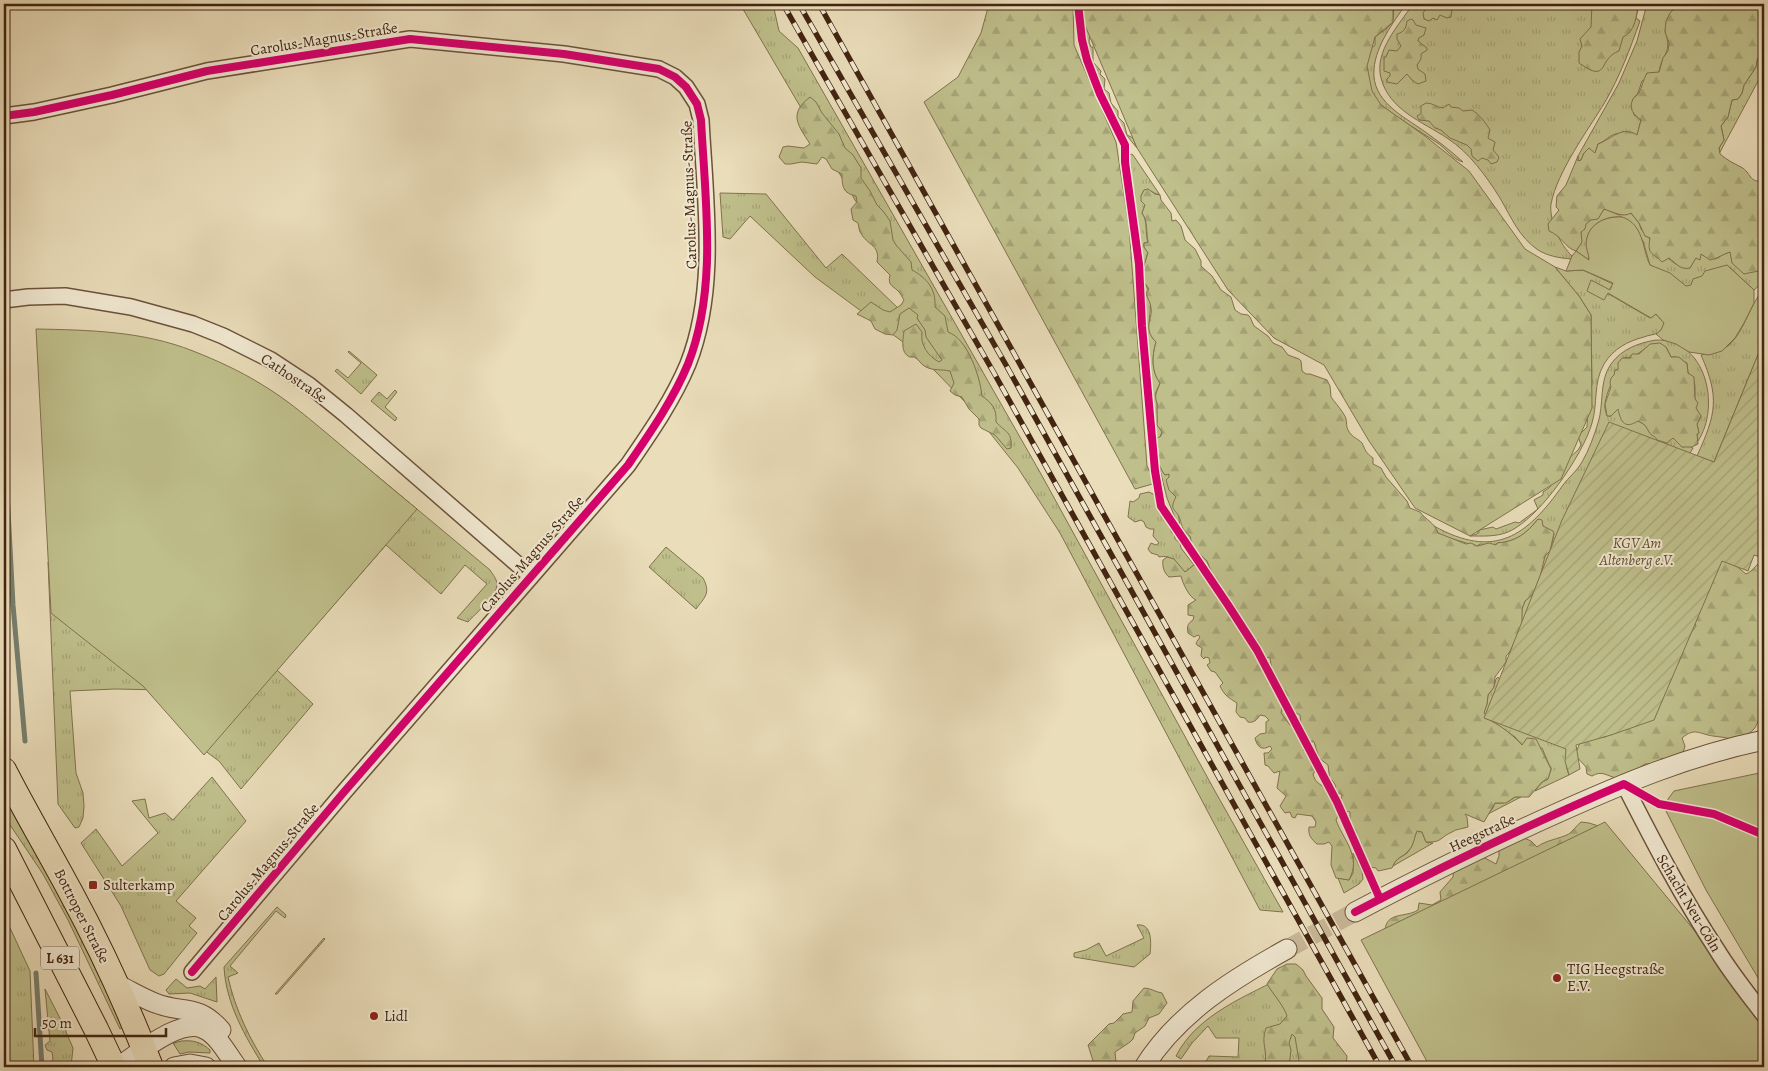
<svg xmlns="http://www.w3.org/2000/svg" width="1768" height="1071" font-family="Alegreya,serif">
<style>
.grass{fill:url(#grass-tufts);stroke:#80724e}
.forest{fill:url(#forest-firs);stroke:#80724e}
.park{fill:#bfbf8b;stroke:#80724e}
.garden{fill:url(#garden-furrows);stroke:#80724e}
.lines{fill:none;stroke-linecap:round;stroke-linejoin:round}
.stream{stroke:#767f6e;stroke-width:5}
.tertiary-tunnel{stroke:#c8b898;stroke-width:19;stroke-dasharray:19 9;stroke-linecap:butt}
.minor-casing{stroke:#6c523a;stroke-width:18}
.tertiary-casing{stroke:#6c523a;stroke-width:21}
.primary-casing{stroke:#422410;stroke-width:26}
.minor{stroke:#f1e9d2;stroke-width:15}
.tertiary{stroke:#f1e9d2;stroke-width:19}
.primary{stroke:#eaddba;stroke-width:24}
.rail-casing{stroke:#422410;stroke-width:5.5}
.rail{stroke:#f1e9d2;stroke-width:4;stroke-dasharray:11;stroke-linecap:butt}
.cycleway-casing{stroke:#f1e9d2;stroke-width:11}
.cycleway{stroke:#d6006c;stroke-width:8}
.poi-dot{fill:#8f2418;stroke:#f1e9d2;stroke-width:2}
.labels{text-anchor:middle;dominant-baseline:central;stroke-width:4;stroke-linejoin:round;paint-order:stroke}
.shield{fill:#f1e9d2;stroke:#765f4a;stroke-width:1}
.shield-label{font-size:14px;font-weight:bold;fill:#422410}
.street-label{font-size:15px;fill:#422410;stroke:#f1e9d2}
.park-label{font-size:15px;font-style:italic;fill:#614b2f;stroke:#f1e9d2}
.poi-label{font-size:15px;fill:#422410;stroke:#f1e9d2;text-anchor:start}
</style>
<defs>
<pattern id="grass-tufts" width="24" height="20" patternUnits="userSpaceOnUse" patternTransform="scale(1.25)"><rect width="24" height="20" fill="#bfbf8b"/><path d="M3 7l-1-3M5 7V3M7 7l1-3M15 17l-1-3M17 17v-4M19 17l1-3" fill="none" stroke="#a5a477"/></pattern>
<pattern id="forest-firs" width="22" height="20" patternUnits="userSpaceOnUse" patternTransform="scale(1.25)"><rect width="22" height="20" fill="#bfbf8b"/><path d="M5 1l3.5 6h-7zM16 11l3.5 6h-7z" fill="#a5a477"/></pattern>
<pattern id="garden-furrows" width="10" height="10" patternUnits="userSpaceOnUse" patternTransform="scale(1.25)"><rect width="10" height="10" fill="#bfbf8b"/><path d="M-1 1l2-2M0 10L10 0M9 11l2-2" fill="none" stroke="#a5a477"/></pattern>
</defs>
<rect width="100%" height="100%" fill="#eaddba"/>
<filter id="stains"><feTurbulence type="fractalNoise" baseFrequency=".004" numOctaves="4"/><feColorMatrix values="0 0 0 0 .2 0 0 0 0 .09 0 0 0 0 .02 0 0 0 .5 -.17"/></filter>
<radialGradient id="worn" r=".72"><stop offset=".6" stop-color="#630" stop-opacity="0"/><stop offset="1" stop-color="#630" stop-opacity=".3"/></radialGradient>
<g class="grass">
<path d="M740,4H773L779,31L798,48L1041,474L1216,793L1283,912L1260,910L1060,533L1018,468L966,403L935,371L903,342L815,277L750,216L730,239L723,237L720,193L766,194L826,268L842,254L901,311L912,297Z"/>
<path d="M1396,4H1406C1393,23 1376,45 1374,69C1371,101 1403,116 1424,131C1438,141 1451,151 1463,162C1452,159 1446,148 1436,142C1418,130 1398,119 1381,105C1372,97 1368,82 1362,71L1367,52L1375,45V37C1388,27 1396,26 1393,6Z"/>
<path d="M1413,4H1639L1636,18L1640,21C1630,49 1620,76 1605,102C1588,130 1557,172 1551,204C1549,220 1560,245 1572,256L1571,259C1559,258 1548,256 1538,250C1519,237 1511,217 1500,198C1486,176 1470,153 1447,138C1423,122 1389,110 1381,78C1374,51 1399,25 1413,4Z"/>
<path d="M1647,4H1688L1676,7L1665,31C1673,53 1662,53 1659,72L1642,81L1638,93L1633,99L1634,115L1641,120L1637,136C1627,133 1618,131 1609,137C1605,140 1603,142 1598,144L1595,153H1584L1581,160L1578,161V156L1619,83L1637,41Z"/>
<path d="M1083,17L1090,32L1089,42L1091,47H1093V62L1101,71L1100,74L1105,79L1104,89L1109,93L1111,103L1118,111V117L1124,123L1127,135L1133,138L1137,148C1108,115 1086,62 1083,17Z"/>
<path d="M1764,49V70L1719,154V148L1724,140L1721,126L1728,117L1732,100L1738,99L1742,93L1744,85L1756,67L1757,60Z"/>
<path d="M1131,154L1133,155L1160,195C1154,194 1151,189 1144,190L1141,196L1145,205L1142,213C1148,221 1145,233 1148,243H1144V247L1148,253L1143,269L1130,168L1128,157Z"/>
<path d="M1605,209L1619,215L1631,213L1639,223L1641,229C1652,241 1674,271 1690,268L1694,259L1700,254L1716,259L1723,254L1730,252L1754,271L1764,269V281L1754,290L1727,265L1739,319L1650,265L1643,241L1622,217C1607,216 1589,223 1587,240C1586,247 1589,253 1589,260L1576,251C1581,244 1580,239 1581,232C1583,222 1598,216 1605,209Z"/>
<path d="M1555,267L1566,271L1583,270L1613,284L1607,293L1650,318L1656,314L1664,323C1663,328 1662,330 1658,333C1654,335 1648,335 1644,337C1628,341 1613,349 1604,364C1593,383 1598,403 1592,423C1583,455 1539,519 1508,532C1496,537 1482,536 1470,536L1477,534L1479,530L1493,527L1496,529L1515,522L1519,523L1538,509L1534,500L1543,495V492L1549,488L1568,459L1578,450L1581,445L1578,436L1587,427L1589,388L1592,385L1591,315L1579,296Z"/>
<path d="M1143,281C1161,303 1139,326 1156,342C1152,355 1151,371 1160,383L1155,394C1159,407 1155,419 1162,432L1156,447Z"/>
<path d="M1764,289V340L1714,462L1697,456C1716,414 1720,398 1701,355C1708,353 1723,351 1729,345C1745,331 1749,305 1764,289Z"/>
<path d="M1656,340C1706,339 1721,406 1698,441L1697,434L1699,433L1697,424L1701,416C1699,413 1697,411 1696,408C1692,396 1700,382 1688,373L1687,363L1676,357H1671L1666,347C1648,339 1646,351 1630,358L1625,357C1618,369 1606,391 1605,404C1604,407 1606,413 1607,416H1611L1618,409L1645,425L1652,435L1673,438L1682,447L1689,446L1693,448L1679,473L1488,714L1486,715L1483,713L1487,704L1488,695L1494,687L1496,679L1498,677L1501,681L1520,643L1522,609L1525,601L1533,594L1545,556L1550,551L1554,534L1543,526L1538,519C1527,533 1516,542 1497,543L1496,545L1480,544L1477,546L1442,536L1438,533L1434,526C1495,560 1527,536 1563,485C1569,477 1577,471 1582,462C1589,450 1594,436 1598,423C1604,405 1599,380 1611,364C1622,349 1638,343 1656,340Z"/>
<path d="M349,351L377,375L361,394L335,371L337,369L348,378L361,363L348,352Z"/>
<path d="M395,390L397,392L385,407L397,418L395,421L371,401L379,392L387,399Z"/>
<path d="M357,459L490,570C493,575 497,579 497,585C497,595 475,614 468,622L457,618L487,584L465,565L441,594L386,545L277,670L313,704L241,789L219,761L208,753L167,710Z"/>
<path d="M1158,462L1165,475L1169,474L1172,491L1176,497L1180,526L1185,532L1190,536L1193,548L1207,561L1214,578L1180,530L1167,498Z"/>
<path d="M1149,492L1157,496L1164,518H1167C1170,523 1169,528 1172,533H1175V539L1180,543L1181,548L1194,565L1185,572C1176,564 1173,554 1159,557L1158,555L1151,553L1148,549L1151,543L1156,545L1159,543L1153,536L1154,529H1150L1146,527L1144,522L1141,520L1135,522L1128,517L1130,501L1133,502L1139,498L1140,494Z"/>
<path d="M666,547L703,578C711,593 705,597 696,609L649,567Z"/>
<path d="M48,562L165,690L115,689L70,691L76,773L83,793L84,806L83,818L79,827L75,828L58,804Z"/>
<path d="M4,596L9,690L5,708L4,706Z"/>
<path d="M1267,670L1295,728L1290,725L1280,713C1281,710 1283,707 1282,704C1281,692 1266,684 1267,670Z"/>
<path d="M1492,721L1567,744V769L1569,775L1535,791L1542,782L1548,779L1551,769L1542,748L1522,745L1515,737Z"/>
<path d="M212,777L246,821L176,901L196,918L189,926L197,933L164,974L159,976L150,970L121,906L81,843L96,829L122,866L158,833L132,801L145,799L149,818L165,813L173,820Z"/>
<path d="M4,797L75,924L123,1027L120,1029L68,920L43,874L4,816Z"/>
<path d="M1515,797H1521L1488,814L1493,808L1495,803C1503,804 1509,802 1515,797Z"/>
<path d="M1417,830L1422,832L1426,842L1433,843L1393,866C1397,857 1399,859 1407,853C1413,847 1414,838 1417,830Z"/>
<path d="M1353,853L1362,871L1363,879L1359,884L1344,893L1338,878L1349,880L1353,873Z"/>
<path d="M277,907L286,915L285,918L276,911L230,966L238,973L228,977C235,1009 250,1040 268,1067H264C245,1036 226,1004 224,967Z"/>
<path d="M4,915L30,971L34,1067H4Z"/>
<path d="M1137,925C1153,923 1151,944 1150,954L1134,967L1074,957V953L1086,950L1099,943L1106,956L1144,938Z"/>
<path d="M324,938L325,939L277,994H275Z"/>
<path d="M1288,974L1339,1067H1226L1216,1062L1213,1067H1203L1209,1056L1238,1057L1239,1038H1216L1208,1026L1192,1043L1181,1059L1176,1056C1198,1013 1248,996 1288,974Z"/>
<path d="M216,977L217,1002L190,993L169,994L166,990L176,979L187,988L200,986L205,989Z"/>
<path d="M45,989L66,1030V1032L73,1048L71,1067H49L53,1059L52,1052L47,1050L45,1045L50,1041Z"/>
<path d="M182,1041C193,1040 201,1042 210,1050V1053L189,1052L180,1054L173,1043Z"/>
</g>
<g class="forest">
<path d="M989,4H1073L1074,45L1116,142L1129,227L1147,466L1156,483L1135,489L924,102L958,77L981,33Z"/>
<path d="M1083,4H1395L1393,6V22L1375,37L1367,66L1372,91L1381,105L1425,136L1469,171L1525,249L1555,267L1579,296L1591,315L1592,408L1561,479L1470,536L1415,508L1369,441L1324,365L1274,338L1228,290L1137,148L1081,16Z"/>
<path d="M1427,4H1460L1457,9H1452L1451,17L1447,18L1440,15L1437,20L1433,18L1429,21L1424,19L1423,13L1426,9Z"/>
<path d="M1592,4H1638C1637,15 1635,32 1623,37L1619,51C1599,58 1608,81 1585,67C1583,65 1581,65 1579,63V52L1582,46L1580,39L1591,27Z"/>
<path d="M1688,4H1764V49L1757,60L1756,67L1744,85L1742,93L1738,99L1732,100L1728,117L1721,126L1724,140L1719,148L1720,154C1727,160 1733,163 1741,167C1752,173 1748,183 1764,181V269C1758,272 1751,272 1744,274L1732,263L1730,252C1723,254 1717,259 1710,260L1701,254L1700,260L1696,258L1690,268C1680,270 1677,264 1669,258L1662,262C1652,252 1647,255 1650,238L1645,236L1639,223L1631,213C1623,218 1613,212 1604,209L1598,219L1591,220L1586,224L1585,229L1581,232L1582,242L1576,251C1565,248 1562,236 1549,231L1548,224L1559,210L1556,207L1557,196L1566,185L1578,156V161L1581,160L1584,153L1589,148L1595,153L1598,144C1612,139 1622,125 1637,135L1641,120C1634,115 1628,109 1633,99C1635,96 1637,96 1639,93C1642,87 1643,80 1647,73L1659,72L1663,58L1668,51L1669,43L1665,32L1666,21L1670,13L1676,7Z"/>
<path d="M1411,19L1413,20L1416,25L1426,28L1424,35L1419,38L1418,41L1427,48V50L1421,54V59L1417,65L1418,69L1425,74L1426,81L1418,84L1412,80L1407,74L1397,84L1387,82V79L1390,76V73L1384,71V57H1386L1389,50L1397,51L1401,46L1397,39V34C1404,32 1406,29 1407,21Z"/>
<path d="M810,97L816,102L822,113L839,134L845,148L853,155L861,168V178L870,191L877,205L883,211L890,221L893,240L896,245L911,262L912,270C927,278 936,289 935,307L945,316L948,332C968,339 980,377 982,396C992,403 997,409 996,422C1006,433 1012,431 1011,448L1007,449L995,435L981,428L979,425V419L969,409L962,397L955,395L950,391L954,383L950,371C941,369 934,371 926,367C921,365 919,359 914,357C913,357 911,357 910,357C900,353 903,340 904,331L916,324L922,332C920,345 928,356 939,362L942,360L926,337L925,330L917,318L918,315L909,308L900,314L897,330L893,335L885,334L875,329L871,321L857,314L871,302L883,310L890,312L901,305L904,300C902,297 901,294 899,292C894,286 887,286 890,275L877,262C880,245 869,246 862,235C859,232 859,227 858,223L853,220L851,209L857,202L856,196C843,193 842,187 842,174L832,169L826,159L822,157L817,164L802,162L791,164H785L779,157L783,147L788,146L804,148L810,144C798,125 788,114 810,97Z"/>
<path d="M1426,103C1433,103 1436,107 1443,108L1449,104L1451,107L1459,108L1463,111L1472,110C1480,115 1485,122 1490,130L1488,138L1495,142L1493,150L1499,157L1497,162L1491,164L1488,160L1482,158L1478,161L1472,156L1471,149L1467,145L1450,138L1441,130L1435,128L1429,121L1419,120L1417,116L1421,114V106Z"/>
<path d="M1148,189L1155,194L1160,195L1161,200L1171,213L1172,221L1176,220L1181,226L1185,240L1195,249L1201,261V266L1212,276L1221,290L1231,297L1235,310L1241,314L1248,315L1250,317L1254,326L1268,336L1273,343L1282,347L1288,355L1299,359L1301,361L1302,371L1306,374H1310L1327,380L1330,386L1331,397C1334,401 1345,414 1346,419C1347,422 1346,427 1348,430C1352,438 1359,439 1362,443C1366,451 1365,452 1373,458V464L1381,468L1386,477L1407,501L1410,508L1420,512C1426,520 1435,523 1438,533L1466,544L1471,543L1477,546L1489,543L1496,545L1497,543C1516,542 1527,533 1538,519L1542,520L1543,526L1553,531L1554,533L1550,551L1545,556L1540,577L1533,594L1525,601L1522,609V628L1509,653L1506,656V662L1495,677L1494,687L1488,695L1487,704L1484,713L1486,715L1485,718C1499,724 1512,734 1522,745L1527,738L1536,739L1551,769L1548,779L1542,782L1529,797H1515L1506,803H1495L1484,822L1465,814L1467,817L1468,827C1462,829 1456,829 1452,832C1440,837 1442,843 1426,842L1422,832L1417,831C1414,837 1414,845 1409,850C1402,859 1397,855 1392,868L1378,871L1376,868L1369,867L1366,859C1356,852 1351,843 1356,831L1350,824V812L1345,811L1340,805L1342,795L1339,793L1336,795L1334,789L1336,786L1332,780L1330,781L1328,765L1319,758L1314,742L1309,741L1305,737L1304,728L1301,725L1300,715L1292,711L1287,705V697L1281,691L1280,684L1272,672L1270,658L1264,657L1268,664L1266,674L1272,688L1278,695L1283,704L1281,713L1290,725L1300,731L1303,739L1304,751L1312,757L1319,764L1318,768L1313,774C1315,782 1318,783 1324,787C1331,791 1337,804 1340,812L1336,820C1343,840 1362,856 1349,880L1336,878L1331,865L1332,846L1329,842L1324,844H1317C1311,839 1308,835 1309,827H1315L1316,822L1312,816L1297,814L1295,818L1292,817L1290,812L1285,813L1280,806L1286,796L1277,788L1280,771L1274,773L1268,766L1265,765L1264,753H1268L1272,749L1270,746C1262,751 1257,747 1255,738L1260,734L1266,733V722L1269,720L1265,716L1260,715C1257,720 1254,723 1248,722L1245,718L1240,717L1236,712L1237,703C1229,698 1224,695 1220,686L1223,683L1215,672L1211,671L1207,665L1210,663L1209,658L1205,657L1204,659L1201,656L1202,648L1197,645L1196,643L1200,637L1198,635L1194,637L1188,633C1187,627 1187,624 1193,620L1194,616L1188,615V605L1196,600C1189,597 1183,584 1181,576L1169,577C1164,573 1162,566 1163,560L1167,557L1174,559L1185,572L1194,565C1198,567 1202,569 1203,573L1206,572C1211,577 1216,583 1220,589C1225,599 1222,604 1233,610L1237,609L1216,583L1207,561L1193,548L1190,536C1183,531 1182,527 1180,519C1177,509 1168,511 1176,497L1169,490L1166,480L1169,477V474L1165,475C1156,464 1157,451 1156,439L1161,436L1162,432L1157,425C1158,419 1156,410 1158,405C1153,396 1157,392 1160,383C1151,371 1152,356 1156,342C1142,328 1153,319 1151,308C1151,303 1147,298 1146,293L1149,289L1142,279L1143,269L1148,253L1144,247V243L1148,242C1146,232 1148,221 1142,213L1145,205L1141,201V196L1144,190Z"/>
<path d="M1660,343L1666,347L1671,357H1679L1687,364L1688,373L1694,377L1695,399L1698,403L1696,408L1701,416L1697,424L1699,433L1697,434L1698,444L1692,447H1682L1673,438L1667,443L1657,440C1655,435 1652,437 1649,432C1645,425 1646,425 1638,421C1625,429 1621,423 1618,409L1611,416H1607L1605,404L1611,387L1610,383L1611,378L1614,375L1615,370L1618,369V363L1622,358H1630L1632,354H1639L1650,344Z"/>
<path d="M1719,558L1735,565L1746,574C1754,571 1756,562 1764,562V716C1757,719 1758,724 1754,729C1748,736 1738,737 1730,739C1725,737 1719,737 1713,736C1699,734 1695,727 1682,738L1685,746L1682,756L1669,761L1662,758L1656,764H1645C1636,772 1627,773 1616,778C1607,776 1602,770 1592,776L1587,774L1586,767L1575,755L1581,740L1605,737L1613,733L1674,667C1685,660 1677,650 1683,641C1686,636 1693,632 1696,626L1693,619Z"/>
<path d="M1581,822L1589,823L1605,828L1385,931C1386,911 1406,918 1418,910L1419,903L1432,905L1441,900L1440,892L1453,877L1454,868L1481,856L1496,864L1499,856V848L1524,838L1531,841L1537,847C1546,840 1559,839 1569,834C1573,831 1576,826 1581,822Z"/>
<path d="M1287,964H1296L1303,970L1306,976L1322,998V1009L1334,1027L1333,1038L1347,1056L1346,1067H1300L1295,1037L1292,1034L1289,1043L1291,1050L1289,1067H1264C1269,1051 1260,1044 1266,1028L1280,1024L1287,1016C1284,1006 1273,994 1267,984L1277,969Z"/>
<path d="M1144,988C1151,988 1155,992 1162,993L1167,1003L1159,1014L1149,1018L1145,1026L1135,1033L1133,1039L1130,1042L1115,1052L1116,1062L1108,1064L1107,1067H1095L1088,1045L1109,1024L1114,1023L1123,1014L1132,1012L1133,1001Z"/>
</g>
<g class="park">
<path d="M1622,217C1644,224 1642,249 1650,265L1670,273L1686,286L1691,285L1693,279L1702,276L1705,271L1727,265L1754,290V303L1744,323L1735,338L1722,351L1709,355L1689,352L1676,344L1663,340L1656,334L1661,330L1664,323L1656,314L1651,318L1608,293L1604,300L1587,291L1591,280L1610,290L1613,283L1583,270L1566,271L1572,256L1576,251L1589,260C1589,254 1586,249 1586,244C1587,224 1605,216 1622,217Z"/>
<path d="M36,329C88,330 143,331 193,351C216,360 240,371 261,384C288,400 312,421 336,441C363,464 390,487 417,509L204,755L143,686L51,613Z"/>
<path d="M1764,772V988L1706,890L1666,811L1668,799L1674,791Z"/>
<path d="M1605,822L1764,1015V1067H1430L1361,940Z"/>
</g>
<path class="garden" d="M1764,340V558L1754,555L1748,571L1722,561L1654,720L1611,735L1576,745L1580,769L1569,775L1565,761L1566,749L1484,718L1562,520L1609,422L1714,462Z"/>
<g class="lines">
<g class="stream">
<path d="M4,434L13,605L25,741"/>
<path d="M36,973L42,1067"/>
</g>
<path class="tertiary-tunnel" d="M1287,949L1355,912"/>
<g class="minor-casing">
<g id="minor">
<path d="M4,116L34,112L112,95L207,71L410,39L564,54L659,69L675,77L686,87L697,104L701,120C705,199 718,288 688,364C673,400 650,433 628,465L344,792L192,972"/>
<path d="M4,300L28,297L65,296L131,307L193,324L223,336L271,360L309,385L346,415L531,576"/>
<path d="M1624,784C1653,841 1682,897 1717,950C1731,973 1748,994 1764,1015"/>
</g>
</g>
<g class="tertiary-casing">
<g id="tertiary">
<path d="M1355,912C1420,878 1486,845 1553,815C1624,783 1688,756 1764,740"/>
<path d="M116,984C129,990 142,998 155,1003C183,1014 197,1003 221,1030"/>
<path d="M118,1067C138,1054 180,1017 204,1029C218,1035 228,1055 237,1067"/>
<path d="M174,1067L190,1064L206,1067"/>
<path d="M1144,1067C1178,1013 1233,979 1287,949"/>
</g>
</g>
<g class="primary-casing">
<g id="primary">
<path d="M4,770C25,811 48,850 70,891C101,948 128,1007 151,1067"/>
<path d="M4,849L96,1029L114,1067"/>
</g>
</g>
<use href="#minor" class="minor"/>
<use href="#tertiary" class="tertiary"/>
<use href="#primary" class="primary"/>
<g class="rail-casing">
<g id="rail">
<path d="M783,4L994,373L1380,1067"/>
<path d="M799,4L1006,365L1396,1067"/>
<path d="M819,4L1412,1067"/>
</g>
</g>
<use href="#rail" class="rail"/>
<g class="cycleway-casing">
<g id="cycleway">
<path d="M1078,4L1082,40L1087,60L1100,94L1125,145V162L1139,264L1142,326L1155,471L1161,506L1228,605L1257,650L1337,802L1380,899"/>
<path d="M4,116L34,112L112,95L207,71L410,39L564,54L659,69L675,77L686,87L697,104L701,120C705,199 718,288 688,364C673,400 650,433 628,465L344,792L192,972"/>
<path d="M1355,912C1443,866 1532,823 1624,784L1659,804L1714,814L1764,835"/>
</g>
</g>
<use href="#cycleway" class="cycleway"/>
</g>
<g class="poi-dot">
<rect x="88" y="880" width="10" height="10" rx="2.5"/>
<circle cx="1557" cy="978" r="5"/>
<circle cx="374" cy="1016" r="5"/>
</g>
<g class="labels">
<rect class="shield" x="41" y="946.5" width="38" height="23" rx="4"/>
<g class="shield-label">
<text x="60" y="958">L 631</text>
</g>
<g class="street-label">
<text transform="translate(324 39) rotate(-9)">Carolus-Magnus-Straße</text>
<text transform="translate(689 195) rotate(-92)">Carolus-Magnus-Straße</text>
<text transform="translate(294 378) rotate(34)">Cathostraße</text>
<text transform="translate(532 554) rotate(-49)">Carolus-Magnus-Straße</text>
<text transform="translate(1482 833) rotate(-25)">Heegstraße</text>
<text transform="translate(268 862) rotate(-50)">Carolus-Magnus-Straße</text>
<text transform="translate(1689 903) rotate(59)">Schacht Neu-Cöln</text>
<text transform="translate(82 916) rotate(63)">Bottroper Straße</text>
</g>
<g class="park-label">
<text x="1637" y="543">KGV Am<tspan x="1637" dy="17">Altenberg e.V.</tspan></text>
</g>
<g class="poi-label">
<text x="103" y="885">Sulterkamp</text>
<text x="1567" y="969">TIG Heegstraße<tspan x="1567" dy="17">E.V.</tspan></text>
<text x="384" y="1016">Lidl</text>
</g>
</g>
<rect width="1768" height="1071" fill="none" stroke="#eaddba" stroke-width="20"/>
<rect x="5" y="5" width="1758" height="1061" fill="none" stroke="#422410" stroke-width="2.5"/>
<rect x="10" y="10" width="1748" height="1051" fill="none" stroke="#422410"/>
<path d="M35 1028v8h131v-8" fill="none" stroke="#422410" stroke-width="2.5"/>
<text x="42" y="1028" font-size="15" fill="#422410" stroke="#f1e9d2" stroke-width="4" paint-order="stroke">50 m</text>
<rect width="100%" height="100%" filter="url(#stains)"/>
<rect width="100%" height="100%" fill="url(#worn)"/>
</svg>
